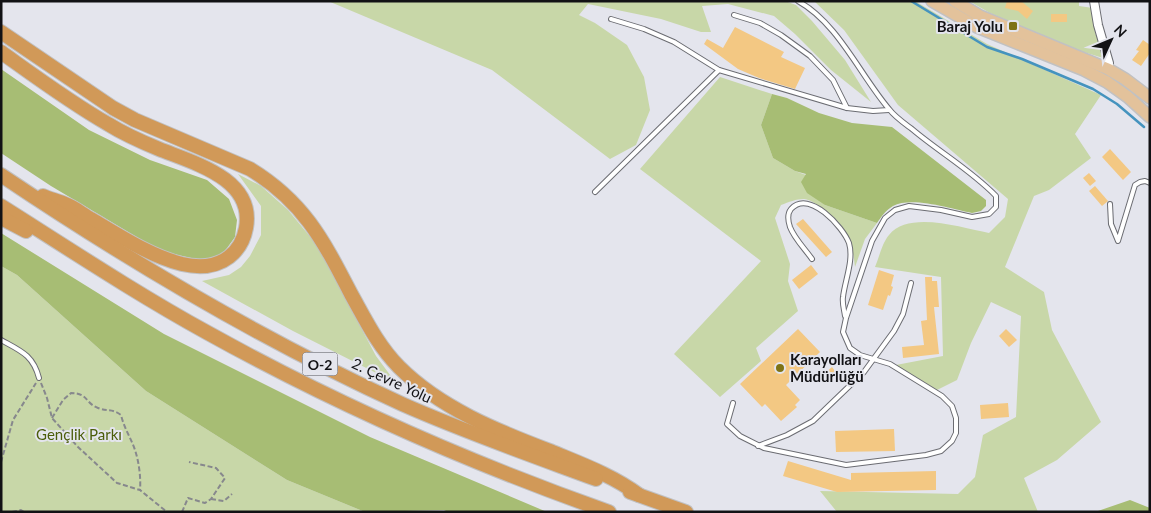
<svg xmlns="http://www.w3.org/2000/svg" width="1151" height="513" font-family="Lato,sans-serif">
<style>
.green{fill:#c8d7a8}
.forest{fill:#a7bd74}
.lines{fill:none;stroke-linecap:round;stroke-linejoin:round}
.stream{stroke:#4593be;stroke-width:2.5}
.building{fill:#f3c883}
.service-casing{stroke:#6b6c72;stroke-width:6}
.minor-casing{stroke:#6b6c72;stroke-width:10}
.primary-casing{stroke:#c1c1c2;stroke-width:14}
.motorway-casing{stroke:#c1c1c2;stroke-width:16}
.path{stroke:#87888d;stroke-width:2;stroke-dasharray:5 2.5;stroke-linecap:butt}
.service{stroke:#fff;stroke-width:4}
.minor{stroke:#fff;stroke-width:8}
.primary{stroke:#e3c29b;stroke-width:11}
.motorway{stroke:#d19958;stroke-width:14}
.poi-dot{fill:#7e7315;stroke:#e4e5ed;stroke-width:2}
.labels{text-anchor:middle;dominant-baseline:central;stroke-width:4;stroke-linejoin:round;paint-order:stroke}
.shield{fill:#e4e5ed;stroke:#515156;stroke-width:1}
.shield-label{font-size:14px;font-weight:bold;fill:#121215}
.poi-label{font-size:15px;font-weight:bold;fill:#121215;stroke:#e4e5ed;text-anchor:end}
.street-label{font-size:15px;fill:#121215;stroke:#e4e5ed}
.park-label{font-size:15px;fill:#4b5d0a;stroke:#e4e5ed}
</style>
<rect width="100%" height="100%" fill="#e4e5ed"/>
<g class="green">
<path d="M328,1H785L796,5L812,21L845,60L871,102L831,70L795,34L774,16L728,4L702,6L711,32H701L661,19L588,4L579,15L595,23L627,45L644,77L650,110L636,145L610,159L492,70Z"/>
<path d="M814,1H915L987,44L1101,95L1075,134L1091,158L1049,190L1034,196L1005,267L1044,292L1052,330L1101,422L1057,460L1024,478L1038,512H837L820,491L958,494L975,477L983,435L1016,417L1021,316L991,302L971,343L957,380L937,390L896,365L943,356L941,277L875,267C879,258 882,243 889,235C909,210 962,228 989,233L1005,217L1008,199L898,105L844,30Z"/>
<path d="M969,1H1079V6L1093,8L1095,33L1106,56L1103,58L1074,49L990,13Z"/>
<path d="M720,77L772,94L761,125L773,158L795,171L806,175L825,205L877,223L865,239L855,267C852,240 847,227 825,210C820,206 811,200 804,199C796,199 789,202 781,205L775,218L790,264L788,281L798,311L756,348L761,361L720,397L674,354L761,261L640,169Z"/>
<path d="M238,174L261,186L288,210L317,245L376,356L396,383L293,331L202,281L229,275L241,267L250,256L261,235V206Z"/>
<path d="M1,266L17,275L146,391L287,480L365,512H1Z"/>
</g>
<g class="forest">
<path d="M1,69L89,130L150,160L207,180L229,199L237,220L235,237L222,255L200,260L160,251L51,186L1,153Z"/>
<path d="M772,94L787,98L819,113L852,123L892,127L986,200V206L981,211L972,213C952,209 912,196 893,206C886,210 881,217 877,223L825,205L807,193L801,182L806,174L795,171L773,158L761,125Z"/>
<path d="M1,233L164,334L370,437L547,512H448L444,510L365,512L287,480L146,391L17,275L1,266Z"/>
<path d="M1130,500L1150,508V512H1095Z"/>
</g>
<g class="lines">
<path class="stream" d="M911,1L987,47L1022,59L1093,89L1117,104L1144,127"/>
</g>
<g class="building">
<path d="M1007,1H1021L1033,11L1027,19L1018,11L1005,8Z"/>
<rect x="1051" y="14" width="16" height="8"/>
<path d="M735,27L784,52L781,57L805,68L795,89L759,78L738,69L704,44L707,39L723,48Z"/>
<path d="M1143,40L1150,45V53L1141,66L1132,60L1139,51L1136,50Z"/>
<path d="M1110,149L1131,172L1123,180L1102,157Z"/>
<path d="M1089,173L1096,181L1090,186L1083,178Z"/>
<path d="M1095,186L1108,201L1102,206L1089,191Z"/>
<path d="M803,219L832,252L826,257L796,224Z"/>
<path d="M811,265L818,274L799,289L792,280Z"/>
<path d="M879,270L894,275L891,286L893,287L890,296L888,295L883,310L868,305Z"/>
<path d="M925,277H932V281H937L939,307H934L939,354L903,358L902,347L924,345L921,321L927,320Z"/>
<path d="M798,329L820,352L786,385L800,400L795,405L797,407L781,421L765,404L762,407L740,384Z"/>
<path d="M1006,329L1017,340L1009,347L999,336Z"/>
<path d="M832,367L838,375L828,383L822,376Z"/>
<path d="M1008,403L1009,417L981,419L980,405Z"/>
<path d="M894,429L895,451L836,452L835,431Z"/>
<path d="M788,461L851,480V473L936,471V490L837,492L783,476Z"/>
</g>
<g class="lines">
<g class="service-casing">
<g id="service">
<path d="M734,15L760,23L781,35L810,56L833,80L847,108"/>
<path d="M611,19L644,29L674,42L719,70"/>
<path d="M595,192L719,70L847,108L873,111L889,110"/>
<path d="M1110,204L1111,224L1118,241L1135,185L1140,182L1145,181L1150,183"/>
<path d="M812,259C805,249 794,238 790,227C788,221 787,214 791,209C809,189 843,227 849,243C854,260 845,280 843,297C842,303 844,309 845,316"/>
<path d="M1,340C21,351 33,355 39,378"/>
<path d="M733,403L727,424L740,436L764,448L846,465L926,455L941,451L952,441L956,433V418L952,406L942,396L890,364L860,355L850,348L843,332L846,318L872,241L885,218L895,210L909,206L941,210L972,217L989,214L996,207V196C971,170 939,152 912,129C904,123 895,117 889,109C860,75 838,23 798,1"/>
<path d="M758,446L787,435L813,421L864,372L894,331L903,314L911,283"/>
</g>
</g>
<g class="minor-casing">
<path id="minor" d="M1094,1L1098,25L1109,63L1108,69"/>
</g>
<g class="primary-casing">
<g id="primary">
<path d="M932,1L977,27L1084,70L1107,82L1128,97L1150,117"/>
<path d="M955,1L980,16L1108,69L1125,79L1150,98"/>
</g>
</g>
<g class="motorway-casing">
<g id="motorway">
<path d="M1,32L113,108L135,120L250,169C304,202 323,240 351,294C365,319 378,346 399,367C440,408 497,431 550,451C581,464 612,475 639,495"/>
<path d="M1,52C36,77 71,103 108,124C124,134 142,142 159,149C194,163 255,179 246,228C244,239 238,250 229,257C216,267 199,268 182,264C150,256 120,236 91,219C82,214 74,207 65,204C58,201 50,199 43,196"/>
<path d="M1,175C129,261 262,340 402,404C465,432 531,455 596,479"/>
<path d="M1,206C69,249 137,294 208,333C336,404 470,463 609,512"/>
<path d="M1,218L26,231"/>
<path d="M630,492L686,512"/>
</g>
</g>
<g class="path">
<path d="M41,383L47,398L52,418L78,447L117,483L140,490L167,512"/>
<path d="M52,418L63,400L71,393C88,393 85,403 98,408C108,412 111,408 121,415C124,428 131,438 135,450C139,462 141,478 140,490"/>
<path d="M1,462L13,420L36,383"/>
<path d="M211,499L224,501L232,494"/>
<path d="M12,512L21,510L24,512"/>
<path d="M182,512L188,498L205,503L211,499L225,478L216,468L189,462"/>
</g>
<use href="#service" class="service"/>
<use href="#minor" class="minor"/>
<use href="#primary" class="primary"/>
<use href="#motorway" class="motorway"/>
</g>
<g class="poi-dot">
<rect x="1008" y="21" width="10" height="10" rx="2.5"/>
<circle cx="780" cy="368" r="5"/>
</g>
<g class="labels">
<rect class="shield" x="302.5" y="352.5" width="35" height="23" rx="4"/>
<g class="shield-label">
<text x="320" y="364">O-2</text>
</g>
<g class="poi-label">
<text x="1003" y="26">Baraj Yolu</text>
<text x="790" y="359" text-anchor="start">Karayolları<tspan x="790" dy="17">Müdürlüğü</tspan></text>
</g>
<g class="street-label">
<text transform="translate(392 380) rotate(25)">2. Çevre Yolu</text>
</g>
<g class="park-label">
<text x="79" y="434">Gençlik Parkı</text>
</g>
</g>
<rect width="1151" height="513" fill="none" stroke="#121215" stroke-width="5"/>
<g transform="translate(1111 40) rotate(46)" stroke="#e4e5ed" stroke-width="4" paint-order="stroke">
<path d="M0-4L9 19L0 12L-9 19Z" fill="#121215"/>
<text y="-8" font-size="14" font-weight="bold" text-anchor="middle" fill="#121215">N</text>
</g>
</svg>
